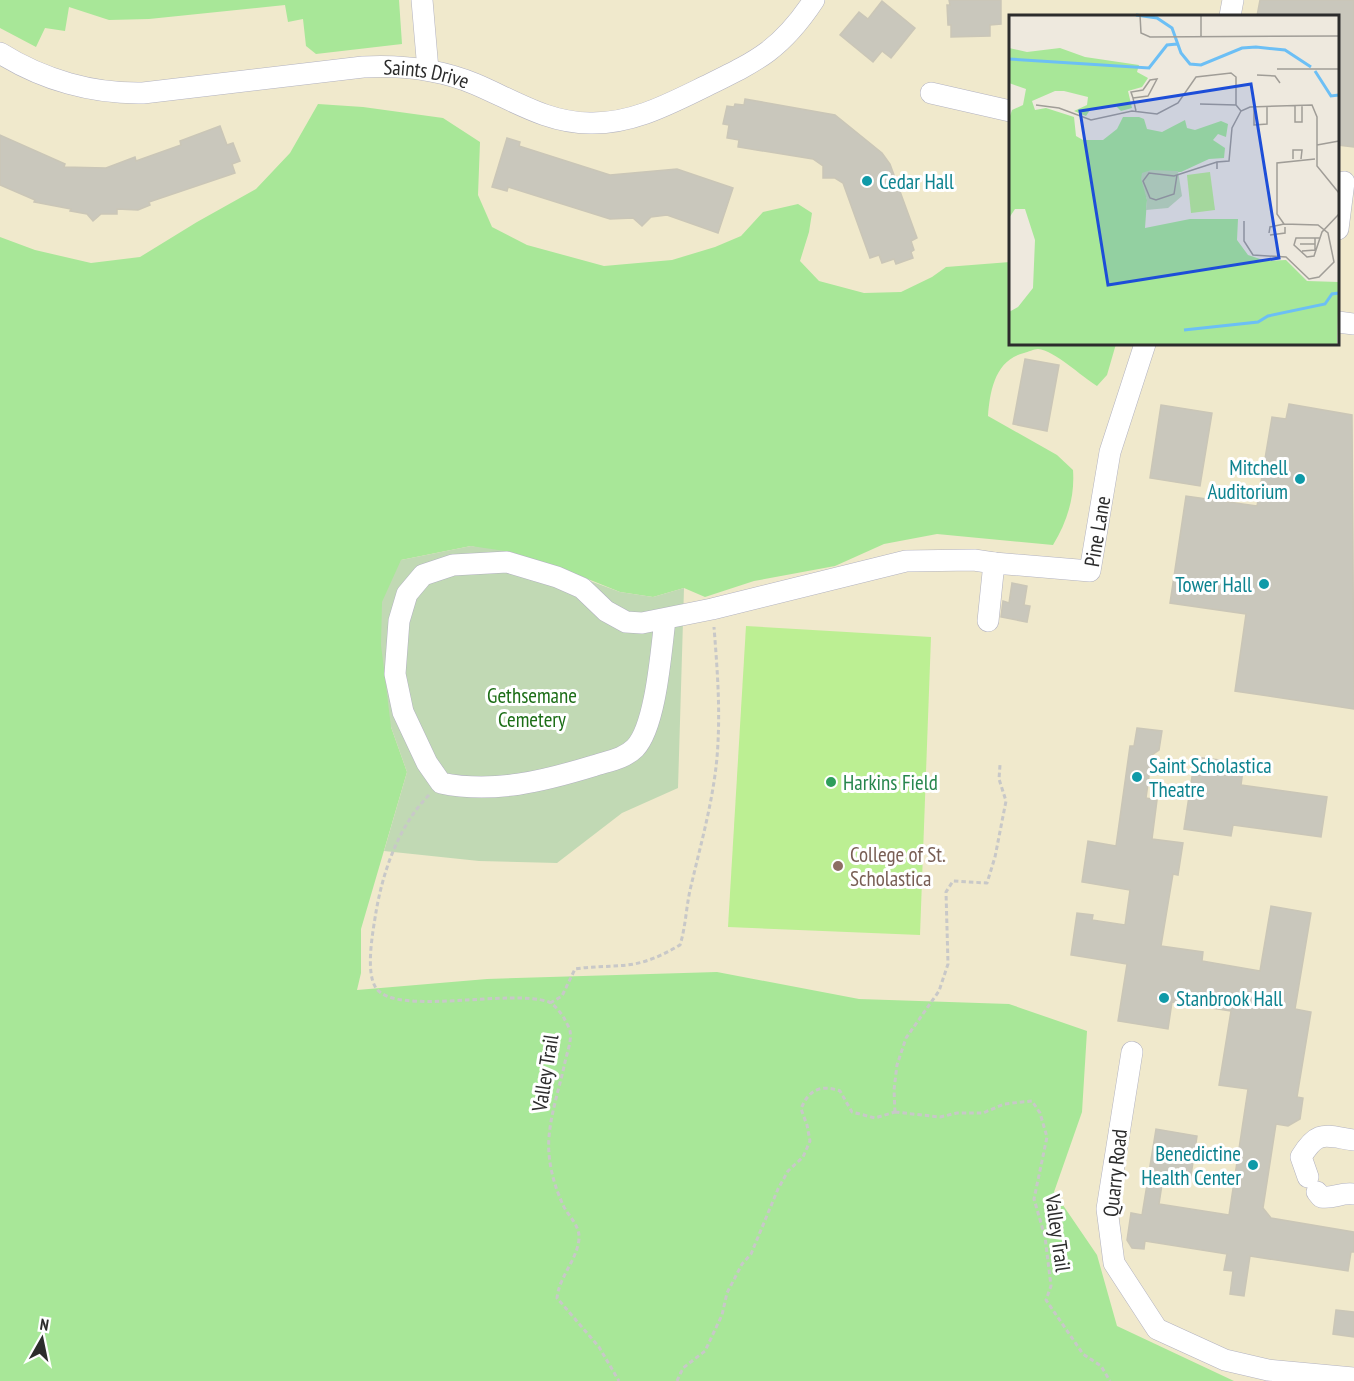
<svg xmlns="http://www.w3.org/2000/svg" width="1354" height="1381" font-family="'PT Sans Narrow',sans-serif">
<style>
.education{fill:#f0e9cc;fill-rule:evenodd}
.green{fill:#a8e798}
.cemetery{fill:#c1d9b4}
.pitch{fill:#bcef93}
.building{fill:#c9c7bc;stroke:#cac6b7;stroke-width:1.5}
.lines{fill:none;stroke-linecap:round;stroke-linejoin:round}
.minor-casing{stroke:#b2b2c0;stroke-width:22}
.path{stroke:#c8c8c8;stroke-width:3;stroke-dasharray:4.5 3;stroke-linecap:butt}
.minor{stroke:#fff;stroke-width:21}
.culture-dot{fill:#0f9aa8;stroke:#fff;stroke-width:2}
.leisure-dot{fill:#2e9e5b;stroke:#fff;stroke-width:2}
.education-dot{fill:#8d6e63;stroke:#fff;stroke-width:2}
.labels{text-anchor:middle;dominant-baseline:central;stroke-width:6;stroke-linejoin:round;paint-order:stroke}
.street-label{font-size:21px;fill:#2c2c2c;stroke:#fff}
.culture-label{font-size:21px;fill:#0d838f;stroke:#fff;text-anchor:start}
.park-label{font-size:21px;fill:#1d6e17;stroke:#fff}
.leisure-label{font-size:21px;fill:#27864d;stroke:#fff;text-anchor:start}
.education-label{font-size:21px;fill:#785e54;stroke:#fff;text-anchor:start}
.inset-river{fill:none;stroke:#6cbff5;stroke-width:3}
.inset-road{fill:none;stroke:#a09d97;stroke-width:1.5}
.view{fill:#1d4ed8;fill-opacity:0.15;stroke:#1d4ed8;stroke-width:3}
.inset-edge{fill:none;stroke:#2c2c2c;stroke-width:3}
</style>
<rect width="100%" height="100%" fill="#eee9de"/>
<path class="education" d="M0,0H1354V1381H237L0,351ZM1010,16H1338V344H1010Z"/>
<g class="green">
<path d="M0,0H399L402,44L316,54L306,46L303,19L288,22L285,5L149,19L109,20L69,7L65,31L45,28L36,47L0,28Z"/>
<path d="M318,104L363,107L443,118L480,142L478,195L492,227L527,245L604,266L672,260L715,247L741,236L763,212L798,204L812,213L809,232L800,261L819,281L864,293L901,292L932,277L946,267L1010,262V344H1116L1107,375L1097,386C1082,377 1054,350 1038,349C1034,349 1028,352 1024,353C995,360 990,391 988,416L1057,455L1073,470C1075,497 1067,522 1053,545L937,534L884,544L835,566L754,581L705,597L684,588L653,597L620,592L563,569L471,546L401,560L391,727L407,772L361,929V973L357,990L487,979L717,972L859,999L1009,1004L1087,1031L1082,1112L1054,1192L1097,1255L1117,1326L1234,1381H0V237L35,250L91,263L140,257L197,222L256,189L290,153Z"/>
</g>
<path class="cemetery" d="M471,546L512,552L620,592L653,597L684,588L678,788L622,813L557,863L479,861L384,851L407,772L391,727L381,645L382,602L401,560Z"/>
<path class="pitch" d="M746,626L931,637L920,935L728,927Z"/>
<g class="building">
<path d="M949,0H1001V24L990,25V36L951,37V25H948L947,5H950Z"/>
<path d="M1260,0H1354V147L1338,145V16H1257Z"/>
<path d="M882,1L915,28L891,58L882,51L873,62L840,35L859,12L868,19Z"/>
<path d="M745,99L835,115L882,153L890,164L917,238L911,241L914,250L911,252L913,258L896,264L894,259L882,263L879,255L870,258L843,183L835,178H823V166L813,159L738,147L739,140L727,138L729,125L723,124L727,106L734,107L735,104L744,105Z"/>
<path d="M220,126L227,145L233,143L240,161L232,164L235,173L149,202L150,205L138,210L117,209V214H101L93,221L87,214L70,211L71,209L34,202L35,200L0,185V135L65,164L64,167L106,168L135,157L136,161L181,145L180,141Z"/>
<path d="M507,138L520,142L519,146L610,175L677,169L733,188L718,233L667,215L651,217L642,226L633,218L610,219L508,187L507,191L492,187Z"/>
<path d="M1025,359L1059,365L1047,431L1013,424Z"/>
<path d="M1289,404L1352,415L1354,709L1235,691L1246,614L1170,603L1186,496L1257,506L1272,417L1286,419Z"/>
<path d="M1161,405L1212,413L1200,486L1150,478Z"/>
<path d="M1012,583L1027,586L1024,605L1030,606L1027,622L1001,617L1003,601L1009,603Z"/>
<path d="M1137,728L1162,731L1159,750L1152,755L1146,798L1157,800L1152,839L1183,843L1178,875L1173,874L1161,946L1203,952L1202,961L1260,971L1271,906L1311,913L1295,1009L1311,1012L1297,1097L1303,1098L1300,1119L1288,1126L1276,1124L1263,1208L1271,1218L1354,1232V1252H1351L1348,1271L1250,1256L1244,1296L1230,1294L1233,1271L1224,1270L1227,1254L1145,1241L1144,1249L1132,1248L1127,1240L1131,1213L1142,1215L1156,1129L1197,1136L1190,1182L1163,1178L1159,1204L1229,1215L1248,1089L1219,1085L1231,1011L1172,1002L1168,1029L1118,1021L1127,964L1071,955L1077,913L1093,915L1092,920L1125,925L1130,890L1082,882L1088,841L1116,846L1130,746H1134Z"/>
<path d="M1195,757L1244,763L1241,785L1327,797L1321,837L1233,825L1231,836L1184,829Z"/>
<path d="M1336,1310L1354,1312V1337L1333,1334Z"/>
</g>
<g class="lines">
<g class="minor-casing">
<g id="minor">
<path d="M422,0L428,70"/>
<path d="M1230,16L1233,0"/>
<path id="s1" d="M0,53C43,80 93,94 143,93L363,67C401,65 439,69 475,84C513,100 547,123 590,123C632,124 669,104 706,86C757,61 781,50 814,0"/>
<path d="M931,93L1010,111"/>
<path d="M1338,229L1344,182"/>
<path d="M1338,322L1354,324"/>
<path d="M665,620C661,651 656,726 635,748C624,759 608,761 593,766C544,781 493,794 441,783L427,763L403,712L395,674L399,621L407,594L423,575L453,565L507,562L557,577L582,588L606,611L626,622L642,623L712,609L906,561L974,560L994,563"/>
<path id="s2" d="M988,621L994,563L1090,571L1110,452L1145,344"/>
<path d="M1132,1052L1107,1209L1114,1263L1157,1329L1225,1360L1268,1370L1354,1378"/>
<path d="M1308,1177L1301,1157C1318,1129 1325,1136 1354,1140"/>
<path d="M1317,1192L1321,1197C1335,1199 1340,1192 1354,1194"/>
</g>
</g>
<g class="path">
<path d="M429,795C399,825 383,871 376,912C373,931 365,972 376,988C396,1017 511,988 549,1002C554,1004 561,1013 564,1018C566,1022 569,1027 570,1031C572,1040 567,1053 565,1062C560,1086 551,1112 549,1137C547,1161 554,1186 564,1207C570,1218 580,1226 579,1239C577,1260 559,1277 557,1298L599,1347L619,1381"/>
<path d="M550,1003L562,996L575,969C593,966 610,967 627,965C646,963 663,955 680,945C686,926 686,906 691,886C702,839 716,791 718,742C720,703 717,666 714,627"/>
<path d="M895,1112L940,1117L957,1113H983L1004,1104L1032,1101L1040,1113L1047,1137L1034,1199L1045,1237L1051,1286L1046,1300L1083,1354L1101,1366L1110,1381"/>
<path d="M895,1112L894,1090L897,1065L906,1038L939,991L948,964L946,892L953,881L987,883L995,857L1006,801L999,779L1000,765"/>
<path d="M677,1381L683,1368L705,1351L722,1315L727,1293L742,1264L751,1254L778,1189L788,1171L803,1157L810,1141L807,1125L801,1109C808,1090 821,1084 840,1091L852,1112L875,1118L895,1112"/>
</g>
<use href="#minor" class="minor"/>
</g>
<g class="culture-dot">
<circle cx="867" cy="181" r="6"/>
<circle cx="1300" cy="479" r="6"/>
<circle cx="1264" cy="584" r="6"/>
<circle cx="1137" cy="777" r="6"/>
<circle cx="1164" cy="998" r="6"/>
<circle cx="1253" cy="1165" r="6"/>
</g>
<circle class="leisure-dot" cx="831" cy="782" r="6"/>
<circle class="education-dot" cx="838" cy="866" r="6"/>
<g class="labels">
<g class="street-label">
<text stroke="none"><textPath href="#s1" startOffset="436">Saints Drive</textPath></text>
<text stroke="none"><textPath href="#s2" startOffset="195">Pine Lane</textPath></text>
<text transform="translate(545 1073) rotate(-81)">Valley Trail</text>
<text transform="translate(1115 1173) rotate(-84)">Quarry Road</text>
<text transform="translate(1058 1233) rotate(82)">Valley Trail</text>
</g>
<g class="culture-label">
<text x="879" y="181">Cedar Hall</text>
<text x="1288" y="467" text-anchor="end">Mitchell<tspan x="1288" dy="24">Auditorium</tspan></text>
<text x="1252" y="584" text-anchor="end">Tower Hall</text>
<text x="1149" y="765">Saint Scholastica<tspan x="1149" dy="24">Theatre</tspan></text>
<text x="1176" y="998">Stanbrook Hall</text>
<text x="1241" y="1153" text-anchor="end">Benedictine<tspan x="1241" dy="24">Health Center</tspan></text>
</g>
<g class="park-label">
<text x="532" y="695">Gethsemane<tspan x="532" dy="24">Cemetery</tspan></text>
</g>
<g class="leisure-label">
<text x="843" y="782">Harkins Field</text>
</g>
<g class="education-label">
<text x="850" y="854">College of St.<tspan x="850" dy="24">Scholastica</tspan></text>
</g>
</g>
<g transform="translate(1009 15)">
<rect width="330" height="330" fill="#eee9de"/>
<path d="M0,33L18,37L51,33L76,42L130,50L128,57L139,63L133,72L119,76L123,93L112,96L107,91L81,95L77,101L65,96L78,90L79,82L55,76H46L23,86L26,95L37,93L65,102L67,121L74,125H94L108,114L114,102H130L135,104L138,114L153,117L176,105L178,113L186,115L212,106L219,109L217,122L209,119L204,125L216,133L215,143L200,144L172,157L133,158L138,185L136,213L181,204H229L228,225L239,240L257,246L277,245L298,266L330,267L328,330H0V297L9,292L24,273L26,225L16,194H6L0,203L1,101L3,95L14,90L17,74L0,68Z" fill="#a8e798"/>
<path d="M142,155L169,156L173,181L159,193L137,195L138,185L132,164L133,158Z" fill="#c1d9b4"/>
<path d="M201,157L206,195L182,198L178,160Z" fill="#bcef93"/>
<path class="inset-river" d="M127,0L148,3L163,13L172,38L181,49L192,50L233,33L247,32L276,35L302,52M0,44L140,53L158,30L168,29M306,56L322,81L330,80M175,315L249,307L259,301L316,289L323,279L330,278"/>
<path class="inset-road" d="M131,0L132,18L141,22L330,21M192,21V0M268,54H330M248,60L266,61L271,68M124,83L139,81L148,64L141,65L134,75L122,77L124,83L127,96M191,89L227,90M27,90L50,93L82,105L123,96L148,99L169,88L187,62L222,58L227,62V90L232,96M286,90V107H293V90M245,92V110L258,109V92M308,130L330,126M284,144V135H293L292,144M208,154V147L220,146L223,113L232,96L241,92L303,90L308,102V151L330,178M168,160L165,179L147,185L141,183L134,166L140,158L165,161L208,147M235,206V226L244,240L277,242L300,264L310,262L325,247L319,218L309,210L275,209L268,199V148L306,144M260,218L261,212L275,209M261,220L276,218V212M0,221V254M311,223H287L285,230L298,242L305,241L313,217L330,199M291,229H306V223M293,236L306,235V229"/>
<path class="view" d="M242,69L270,243L99,270L71,96Z"/>
<rect width="330" height="330" class="inset-edge"/>
</g>
<g transform="translate(42 1339) rotate(9)" stroke="#ffffff" stroke-width="4.5" paint-order="stroke">
<path d="M0-4.5L10 22L0 15L-10 22Z" fill="#2c2c2c"/>
<text y="-9" font-size="16" font-weight="bold" text-anchor="middle" fill="#2c2c2c">N</text>
</g>
</svg>
